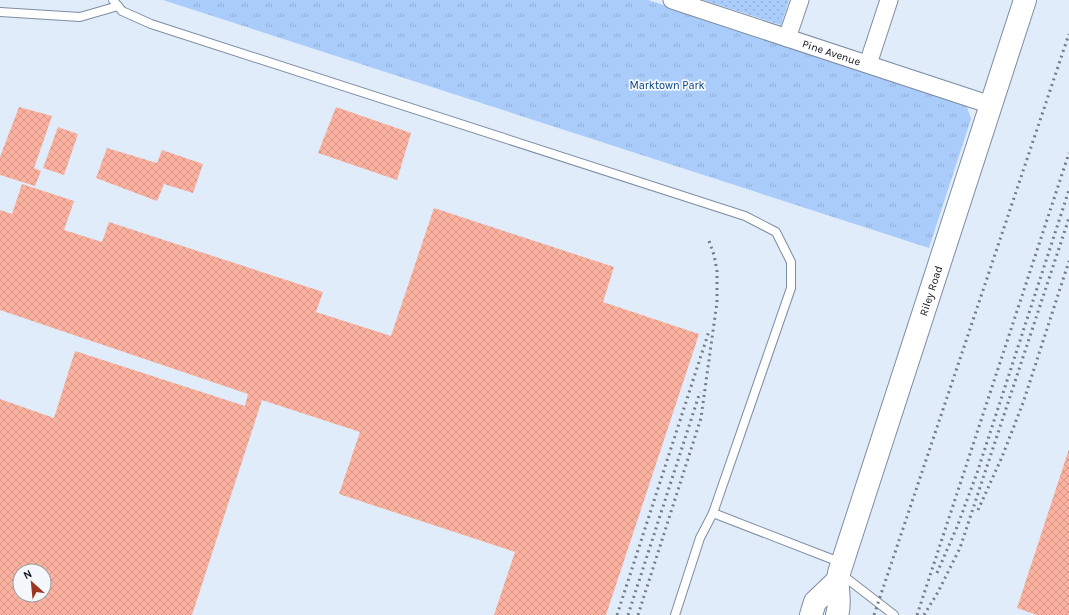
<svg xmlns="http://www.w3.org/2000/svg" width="1069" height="615" font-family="Karla,sans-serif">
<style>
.grass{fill:url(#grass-dots)}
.park{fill:url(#park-tufts)}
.building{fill:url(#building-cross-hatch);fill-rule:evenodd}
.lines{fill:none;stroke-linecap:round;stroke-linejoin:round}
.service-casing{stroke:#7d8da3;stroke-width:10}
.minor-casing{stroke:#7d8da3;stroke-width:19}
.secondary-casing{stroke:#7d8da3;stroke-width:24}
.service{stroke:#fff;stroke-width:8}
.minor{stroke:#fff;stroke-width:17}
.secondary{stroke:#fff;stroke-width:22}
.rail{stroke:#747c87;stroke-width:3;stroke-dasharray:2 4;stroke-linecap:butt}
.labels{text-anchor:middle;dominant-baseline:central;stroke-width:3.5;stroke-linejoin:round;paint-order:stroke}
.street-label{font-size:11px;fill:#0d131b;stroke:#f4f8fd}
.park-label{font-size:11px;fill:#084180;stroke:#f4f8fd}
</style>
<defs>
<pattern id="grass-dots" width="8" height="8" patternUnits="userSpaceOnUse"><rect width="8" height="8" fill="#aaccfa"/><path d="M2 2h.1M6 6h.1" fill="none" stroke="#91aed6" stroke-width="1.8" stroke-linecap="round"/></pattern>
<pattern id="park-tufts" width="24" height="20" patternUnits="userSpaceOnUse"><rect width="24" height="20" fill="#aaccfa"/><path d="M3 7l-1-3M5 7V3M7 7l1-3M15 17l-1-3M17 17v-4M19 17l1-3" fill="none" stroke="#91aed6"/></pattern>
<pattern id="building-cross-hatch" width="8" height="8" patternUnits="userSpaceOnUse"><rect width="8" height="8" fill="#fbb1a0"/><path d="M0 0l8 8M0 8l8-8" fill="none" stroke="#d69789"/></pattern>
</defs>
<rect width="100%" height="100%" fill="#e1ecfa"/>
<path class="grass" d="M703,0H789L781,25Z"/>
<path class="park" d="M163,0H648L961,103L967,107L971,119L929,248Z"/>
<g class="building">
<path d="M19,107L52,116L34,168L41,171L35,186L0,175V157Z"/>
<path d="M336,107L411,133L397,180L318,153Z"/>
<path d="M58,127L78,134L64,175L43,168Z"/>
<path d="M107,148L157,163L162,150L203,164L193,193L164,184L157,201L96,178Z"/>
<path d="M22,184L74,201L64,230L102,242L109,222L323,292L316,312L391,336L434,208L614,267L603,302L699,334L606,615H494L515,552L339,494L360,432L262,400L192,615H0V399L54,418L75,351L245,406L248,394L0,310V210L12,214ZM20,571H44V595H20Z"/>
<path d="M1069,449V615H1037L1017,608Z"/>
</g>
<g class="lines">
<g class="service-casing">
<g id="service">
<path d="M113,0L122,11L151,24L745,216L776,232L791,262V288L713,513L842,563"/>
<path d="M0,12L80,17L118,6"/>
<path d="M841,574L894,615"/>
<path d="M675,615L700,538L713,513"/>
</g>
</g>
<g class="minor-casing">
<g id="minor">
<path id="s1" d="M672,0L991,105"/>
<path d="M787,38L800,0"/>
<path d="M868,64L889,0"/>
</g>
</g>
<g class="secondary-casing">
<g id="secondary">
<path d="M811,615L815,602L836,582"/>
<path id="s2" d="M837,615C842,601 835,587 839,573L1025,0"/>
</g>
</g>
<use href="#service" class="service"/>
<use href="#minor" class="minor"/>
<use href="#secondary" class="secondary"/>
<g class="rail">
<path d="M978,510L1002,457L1023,403L1069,261"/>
<path d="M937,573L957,527L977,473L1069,190"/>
<path d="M617,615L709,331"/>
<path d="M628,615L700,392"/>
<path d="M638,615L701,418L717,302V271L714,255L708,238"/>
<path d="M874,615L1069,34"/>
<path d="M917,615L1069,153"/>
<path d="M924,615L938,592L960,548L1069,218"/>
</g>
</g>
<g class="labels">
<g class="street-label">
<text stroke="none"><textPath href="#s1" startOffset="168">Pine Avenue</textPath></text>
<text stroke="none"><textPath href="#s2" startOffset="339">Riley Road</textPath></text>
</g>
<g class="park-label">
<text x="667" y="85">Marktown Park</text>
</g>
</g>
<g transform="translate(32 583) rotate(333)"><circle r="19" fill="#f4f8fd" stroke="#989ca3"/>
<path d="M0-3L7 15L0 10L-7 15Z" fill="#9e351f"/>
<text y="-6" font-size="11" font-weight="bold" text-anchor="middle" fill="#0d131b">N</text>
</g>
</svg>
